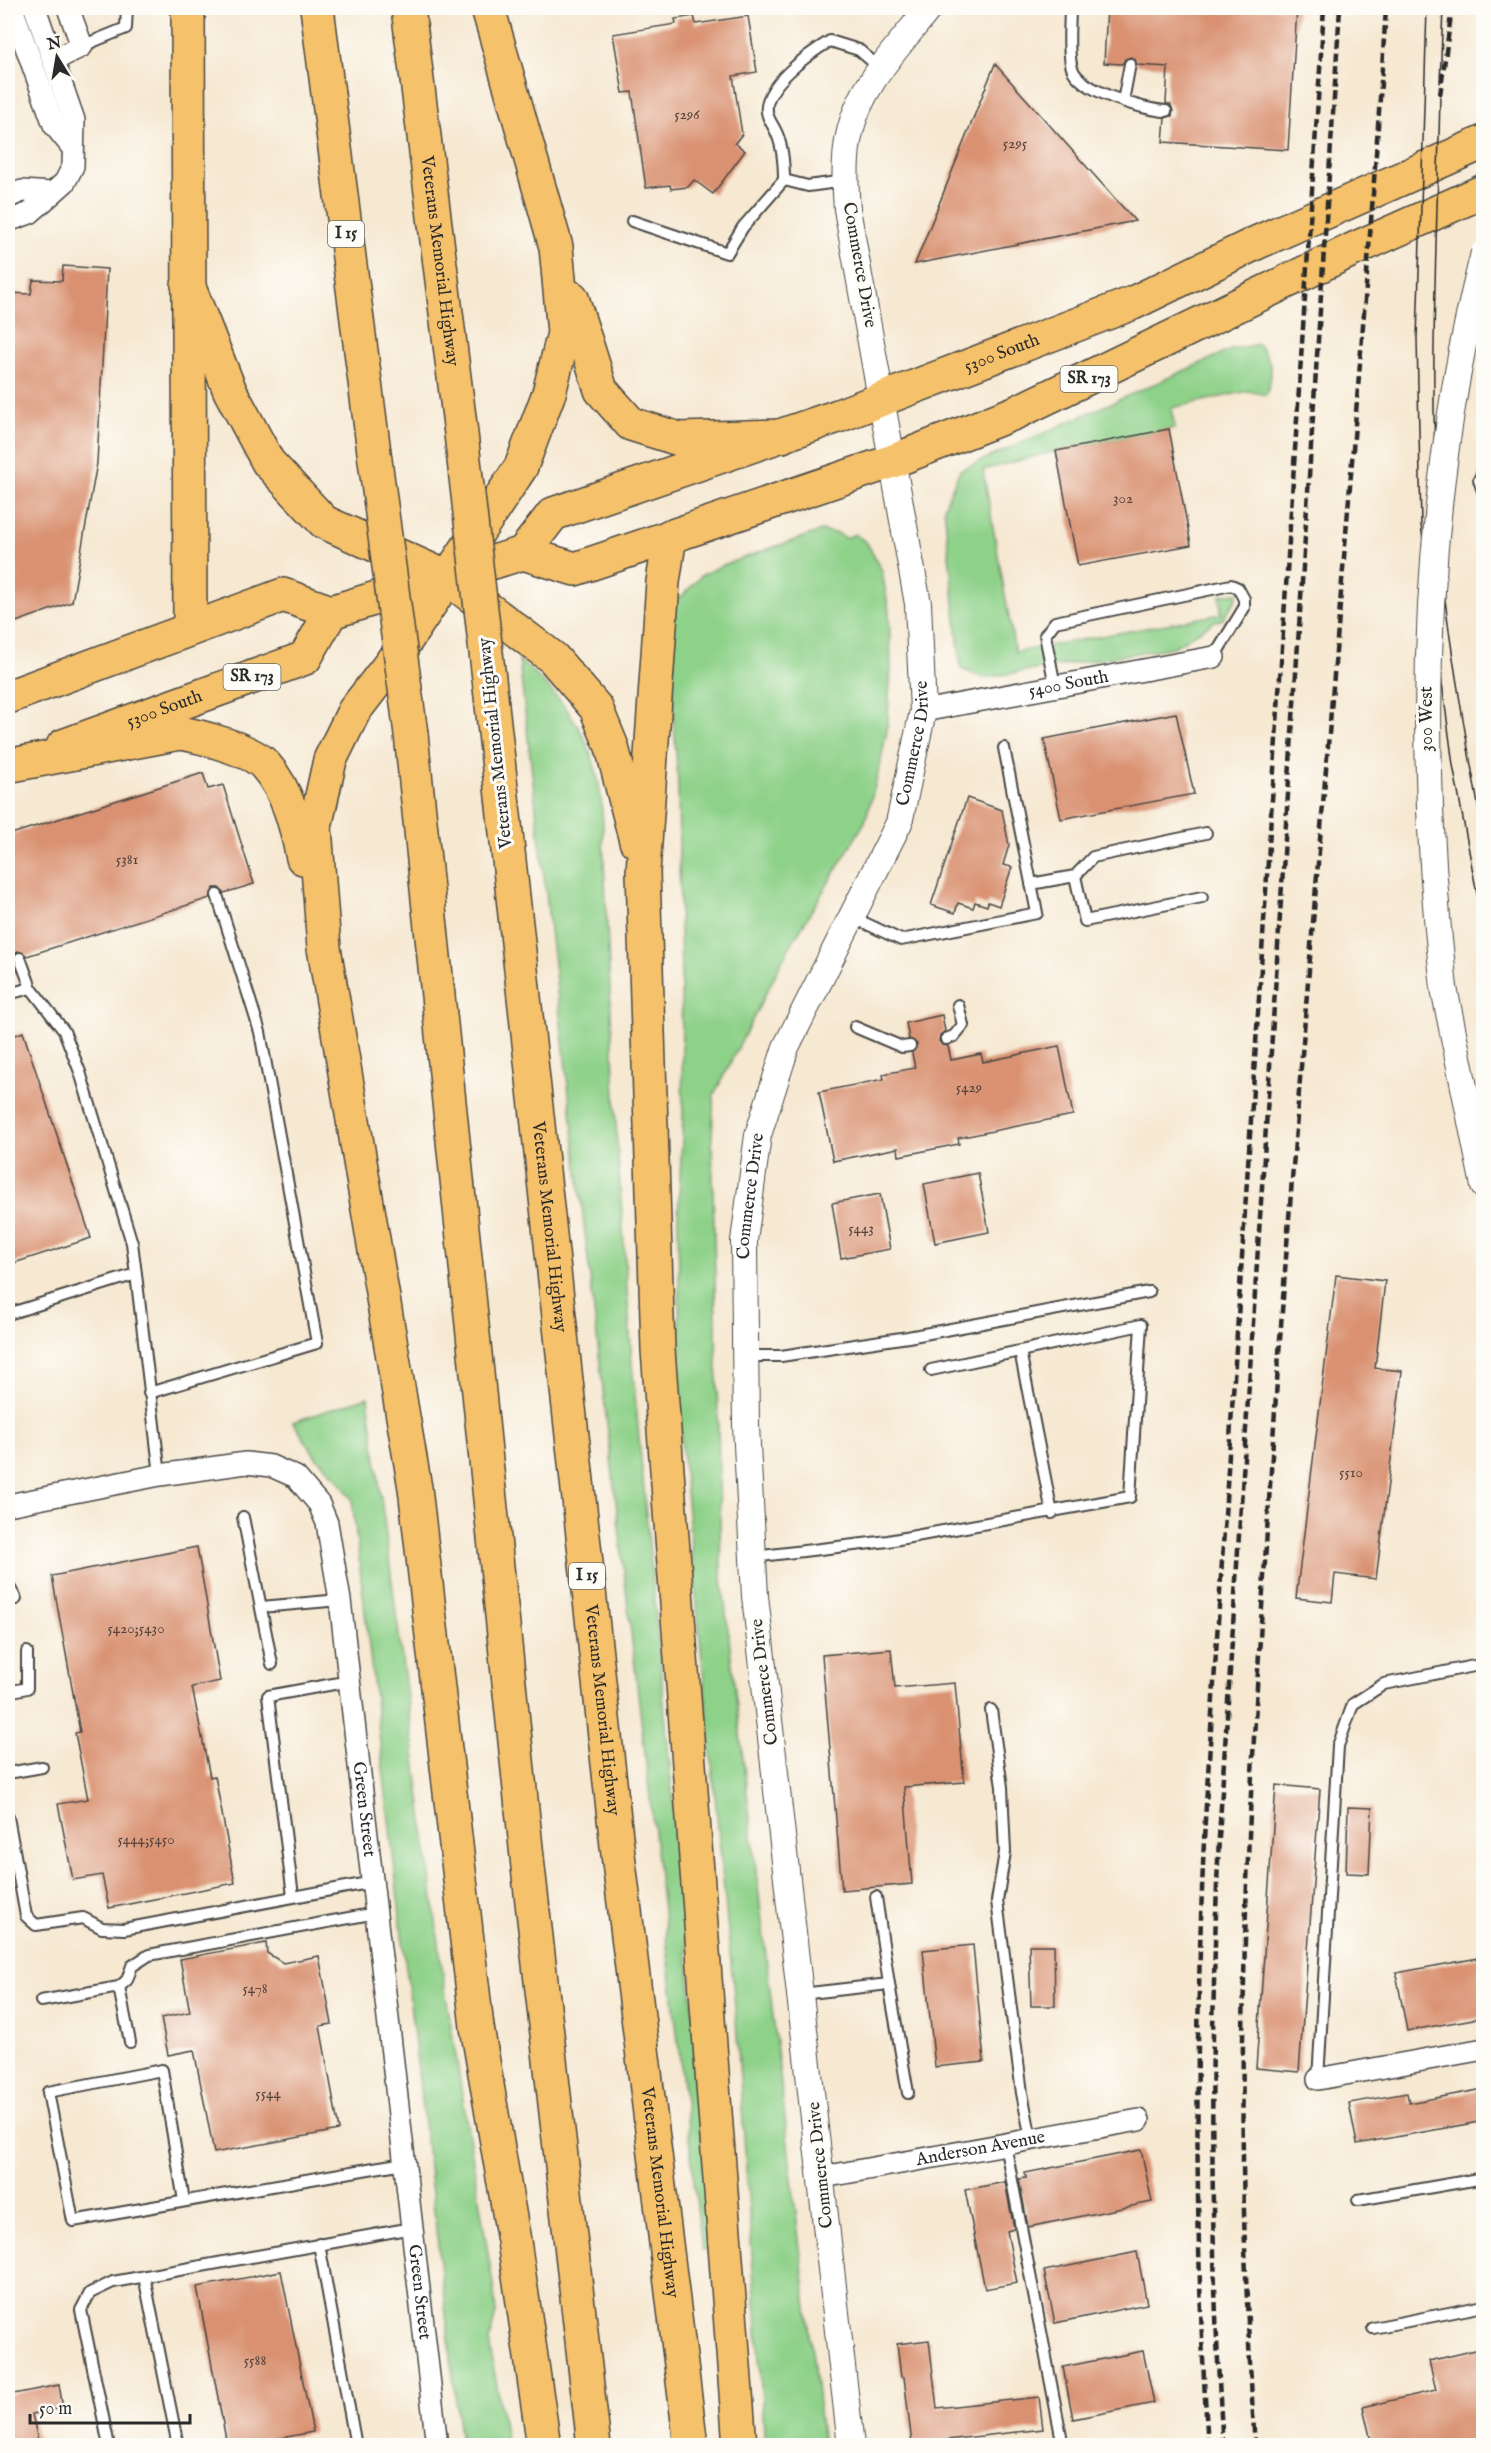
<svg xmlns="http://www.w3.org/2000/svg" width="1491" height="2453" font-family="'IM FELL English',serif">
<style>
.green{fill:#8ed189;stroke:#5c7e5a;stroke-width:1.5}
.building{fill:#d99171}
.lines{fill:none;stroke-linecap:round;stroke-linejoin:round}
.service-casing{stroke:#494744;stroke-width:14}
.minor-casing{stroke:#494744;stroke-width:24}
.tertiary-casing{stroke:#494744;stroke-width:28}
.primary-casing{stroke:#494744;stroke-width:36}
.motorway-casing{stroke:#494744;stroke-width:36}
.service{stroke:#fff;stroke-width:10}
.minor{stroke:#fff;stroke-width:21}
.tertiary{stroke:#fff;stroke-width:26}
.primary{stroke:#f5c16b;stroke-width:33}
.motorway{stroke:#f5c16b;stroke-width:33}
.tram{stroke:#2b2b2b;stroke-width:1.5}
.rail{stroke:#2b2b2b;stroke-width:4.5;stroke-dasharray:9 4.5;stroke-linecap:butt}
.tertiary-bridge-casing{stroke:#494744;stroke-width:28;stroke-linecap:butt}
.motorway-bridge-casing{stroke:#494744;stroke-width:36;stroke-linecap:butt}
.tertiary-bridge{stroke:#fff;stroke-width:26}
.motorway-bridge{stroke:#f5c16b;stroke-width:33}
.labels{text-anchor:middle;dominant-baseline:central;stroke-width:6;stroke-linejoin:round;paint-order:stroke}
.number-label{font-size:15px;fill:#56443c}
.shield{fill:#fdfcf7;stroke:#6a6a68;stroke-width:1.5}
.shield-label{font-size:16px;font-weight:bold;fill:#2b2b2b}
.street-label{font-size:18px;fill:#2b2b2b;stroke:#fdfcf7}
</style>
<rect width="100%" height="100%" fill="#fdfcf7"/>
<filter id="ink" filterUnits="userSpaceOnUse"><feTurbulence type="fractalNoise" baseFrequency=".0167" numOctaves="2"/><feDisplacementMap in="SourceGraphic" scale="12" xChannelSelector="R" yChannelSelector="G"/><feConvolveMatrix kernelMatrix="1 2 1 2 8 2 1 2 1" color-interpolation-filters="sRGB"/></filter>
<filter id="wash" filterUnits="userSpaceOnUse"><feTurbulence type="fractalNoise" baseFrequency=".008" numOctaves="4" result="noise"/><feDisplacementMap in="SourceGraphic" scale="24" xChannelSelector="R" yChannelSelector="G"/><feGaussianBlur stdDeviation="1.35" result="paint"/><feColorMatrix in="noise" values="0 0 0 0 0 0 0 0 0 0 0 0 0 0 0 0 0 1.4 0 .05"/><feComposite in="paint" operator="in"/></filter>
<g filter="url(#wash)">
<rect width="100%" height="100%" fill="#f6e8d1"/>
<g class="green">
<path d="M1258,344C1273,362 1274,375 1266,395L1248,391L1171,408L1175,428L1056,451L983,470L1015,652L1221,614L1220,595L1237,593V598L1222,620L1215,621L1174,647L983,678L961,669L944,507L960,470L1233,349Z"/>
<path d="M821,531L837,533L846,538L855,534L867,543L882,571L889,611L891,666L887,731L878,774L865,822L789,948L714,1095L712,1136L721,1570L823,2445H765L735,2005L681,1439L678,1216L683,1119L678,784L669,651L676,596L680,598L702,575L723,565Z"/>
<path d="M519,660C581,712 604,758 603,839L617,1141L632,1363L715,2248L702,2250Z"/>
<path d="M368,1397L444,1983L493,2284L496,2312L489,2341L507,2445H461L352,1499L338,1479L316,1457L293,1422Z"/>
</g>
<g id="blocks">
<g class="building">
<path d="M1107,8H1297L1288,150L1163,142L1165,118L1172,116L1173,111L1171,105L1166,103L1168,67L1137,65L1135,59L1131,57L1125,59L1122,64L1104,63Z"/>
<path d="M694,16L696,24L748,16L757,72L733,76L742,134L735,143L745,151L713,194L694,180L688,187L671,189L670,185L646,188L632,92L623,93L613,34L676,24L675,19Z"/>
<path d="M995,64L1135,221L915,264Z"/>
<path d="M63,266L107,269L97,463L72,602L8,625V293L31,294L33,280L62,281Z"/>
<path d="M1169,429L1191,545L1078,566L1056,451Z"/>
<path d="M1176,713L1194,794L1061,819L1044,739Z"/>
<path d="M203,773L208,789L223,785L254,884L224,893L219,888H214L210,898L27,956L18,951L14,954L13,960L8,962V835Z"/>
<path d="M967,798L1002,810L1009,845L1003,865L1012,867L999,906L988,902L987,906L975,902L973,908L958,903L955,913L931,905Z"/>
<path d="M942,1015L945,1031L940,1035L939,1041L942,1045L948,1046L951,1060L981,1054L983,1062L1059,1046L1073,1115L958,1138L959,1144L899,1156L898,1148L833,1161L819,1092L884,1079L883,1074L915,1068L912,1053L917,1044L909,1039L906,1023Z"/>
<path d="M23,1032L91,1238L8,1265V1038Z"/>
<path d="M978,1173L989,1232L935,1243L924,1184Z"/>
<path d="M880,1194L890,1249L841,1258L832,1203Z"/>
<path d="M1336,1275L1385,1281L1375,1368L1402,1371L1376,1579L1335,1574L1332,1602L1296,1598Z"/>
<path d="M197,1547L220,1681L192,1687L210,1777L215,1776L235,1883L109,1908L102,1875L73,1880L58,1804L88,1799L75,1733L80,1732L52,1576Z"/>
<path d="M891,1649L895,1688L955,1683L964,1782L904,1787L912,1884L842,1890L822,1655Z"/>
<path d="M1276,1785L1320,1789L1299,2072L1256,2068Z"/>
<path d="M1348,1807L1372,1808L1369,1874L1346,1873Z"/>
<path d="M266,1943L267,1953L283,1963L319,1956L332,2024L320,2026L339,2130L214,2153L194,2050L168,2055L161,2018L190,2012L180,1959Z"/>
<path d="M973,1945L984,2062L935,2067L923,1950Z"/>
<path d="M1029,1945H1054L1055,2006H1031Z"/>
<path d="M1484,1957V2017L1407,2031L1396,1973Z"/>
<path d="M1484,2089V2121L1357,2144L1349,2103L1407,2093L1409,2103Z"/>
<path d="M1141,2150L1152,2202L1028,2227L1019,2179L1026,2178L1025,2173Z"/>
<path d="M1005,2182L1014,2229L1007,2231L1017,2283L985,2289L965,2190Z"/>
<path d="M1137,2252L1147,2304L1055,2323L1044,2271Z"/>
<path d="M281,2271L313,2432L244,2445H227L197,2287Z"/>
<path d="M929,2340L937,2408L1039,2397L1043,2429L912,2444L904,2377H901L897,2344Z"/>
<path d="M1484,2348V2445H1372L1363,2407L1436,2390L1429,2361Z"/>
<path d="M1143,2351L1154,2403L1073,2419L1063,2367Z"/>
<path d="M59,2385L63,2408L32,2414L39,2445H8V2395Z"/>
</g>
</g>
</g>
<g filter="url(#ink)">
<use href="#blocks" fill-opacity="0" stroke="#494744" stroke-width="1.5"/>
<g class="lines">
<g class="service-casing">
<g id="service">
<path d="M906,8L920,18"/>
<path d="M1070,8C1070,23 1067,53 1072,68C1079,91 1144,110 1166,111"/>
<path d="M82,46L126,28L127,8"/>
<path d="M1123,101L1130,64"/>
<path d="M845,181L808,186L784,180C784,165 783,148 777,134C774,126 768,120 767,112C763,86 810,53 830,41L859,50L881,69"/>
<path d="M632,221L727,253L743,227L784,180"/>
<path d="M1484,470L1479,480L1484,494"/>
<path d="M1055,686L1045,635L1055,622L1231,585L1238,588L1244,599V608L1214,657"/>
<path d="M1075,876L1085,921L1202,897"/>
<path d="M1031,884L1075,876L1093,857L1206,833"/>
<path d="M852,917L901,940L1037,913L1004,748"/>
<path d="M20,958L31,988"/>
<path d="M8,994L31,988L64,1031L80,1072L132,1243L136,1274"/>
<path d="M855,1027L902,1047L910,1046"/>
<path d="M946,1039L954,1036L963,1025L958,1005"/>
<path d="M8,1314L136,1274L160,1475"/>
<path d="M1020,1351L1052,1513"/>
<path d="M746,1356H781L908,1337L1149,1292"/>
<path d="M149,1393L317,1343L260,1032L217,895"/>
<path d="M243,1517L272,1664"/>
<path d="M753,1557L888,1541L1130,1497L1141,1325L931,1370"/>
<path d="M8,1585L16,1599"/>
<path d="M261,1607L340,1600"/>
<path d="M8,1692L27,1688V1652"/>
<path d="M991,1710L1002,1787L1005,1852L997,1901L1022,2093L1031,2139"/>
<path d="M8,1773L42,1767"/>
<path d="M8,1817L26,1916L36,1925L83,1918L102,1928L124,1929L373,1882"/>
<path d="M293,1896L268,1696L350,1681"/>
<path d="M889,1984L908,2093"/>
<path d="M119,1987L130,2042"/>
<path d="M801,1994L889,1984L876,1897"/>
<path d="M41,2001L119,1987L127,1980L132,1966L149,1955L376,1913"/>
<path d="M1318,2079L1338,1746L1353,1704L1384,1684L1484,1664"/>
<path d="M1005,2144L1063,2446"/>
<path d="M1358,2200L1484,2178"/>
<path d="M184,2201L162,2070L48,2092L73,2221L374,2168L405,2163"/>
<path d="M319,2244L356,2446"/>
<path d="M144,2276L178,2446"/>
<path d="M1373,2328L1484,2306"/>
<path d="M109,2446L81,2310L90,2293L113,2282L412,2228"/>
</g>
</g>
<g class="minor-casing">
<g id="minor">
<path d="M12,8L54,125L71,146"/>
<path d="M54,60L82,46L68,8"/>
<path d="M8,197L22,191L52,193"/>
<path d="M8,221L30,213L65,182L73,166L74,120L35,8"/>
<path id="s1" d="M923,711L1214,657"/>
<path id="s2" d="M8,1505L160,1475L246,1463L271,1466L296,1477L319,1504L327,1523L340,1600L437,2446"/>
<path d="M1318,2079L1484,2049"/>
<path id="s3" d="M823,2177L1139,2120"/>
</g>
</g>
<g class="tertiary-casing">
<g id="tertiary">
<path d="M1444,988L1484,1186"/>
<path id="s4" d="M851,2446L755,1596L746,1426L744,1241L758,1135L786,1047L899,823L923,711L918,604L847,209C845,185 844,159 849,136C859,86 899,46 929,8"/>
</g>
</g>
<g class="primary-casing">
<g id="primary">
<path id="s5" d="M523,553L553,514L838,416L1133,303L1256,243L1484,142"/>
<path d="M8,697L283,595L331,612L523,553L575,569L893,461L1017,412L1354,249L1484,191"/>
<path id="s6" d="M63,746L305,658L331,612"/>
</g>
</g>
<g class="motorway-casing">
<g id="motorway">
<path d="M188,8L190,629"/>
<path d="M317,8L375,460"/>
<path id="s7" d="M408,8L460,425"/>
<path d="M488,8L556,247L564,333L549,393L521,467L391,663L354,711L330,760L315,827L324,948L415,1488L477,2027L514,2241L544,2446"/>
<path d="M188,285L230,391L268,462L324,522L446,577L553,658L596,708L612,747L636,841"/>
<path d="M572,298L601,390L631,424L679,439L782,436"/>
<path d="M670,536L663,582L643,872L658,1350L740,2446"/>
<path id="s8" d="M492,705L617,1846L691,2446"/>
<path d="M411,734L528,1867L594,2446"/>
<path d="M12,765L180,733C200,736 252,750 265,765C288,791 296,825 303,858"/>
</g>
</g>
<use href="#service" class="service"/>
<use href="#minor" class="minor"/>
<use href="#tertiary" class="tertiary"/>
<use href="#primary" class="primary"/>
<use href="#motorway" class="motorway"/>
<g class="tram">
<path d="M1427,8L1417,339L1421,525L1453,765L1484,932"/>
<path d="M1440,83L1443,8"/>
<path d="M1440,95C1437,238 1429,382 1438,525C1445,631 1466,735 1484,839"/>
</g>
<g class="rail">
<path d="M1440,95L1452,8"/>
<path d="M1208,2446C1194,2238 1195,2028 1205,1820L1324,8"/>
<path d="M1223,2446C1209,2243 1210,2039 1219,1837L1340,8"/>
<path d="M1255,2446C1246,2311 1241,2175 1243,2041C1245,1840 1260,1640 1273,1440C1305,962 1355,485 1386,8"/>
</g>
<g class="tertiary-bridge-casing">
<path id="tertiary-bridge" d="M1444,988C1416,742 1422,494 1484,253"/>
</g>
<g class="motorway-bridge-casing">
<g id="motorway-bridge">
<path d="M460,425L492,705"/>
<path d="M375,460L411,734"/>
</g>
</g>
<use href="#tertiary-bridge" class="tertiary-bridge"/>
<use href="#motorway-bridge" class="motorway-bridge"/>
</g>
</g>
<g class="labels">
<g class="number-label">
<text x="687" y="114">5296</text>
<text x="1015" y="143">5295</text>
<text x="1123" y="498">302</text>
<text x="127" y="859">5381</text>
<text x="969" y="1087">5429</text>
<text x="861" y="1228">5443</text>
<text x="1351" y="1472">5510</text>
<text x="136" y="1628">5420;5430</text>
<text x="146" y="1839">5444;5450</text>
<text x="255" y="1988">5478</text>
<text x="268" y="2093">5544</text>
<text x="255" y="2360">5588</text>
</g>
<g class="shield">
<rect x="328" y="221" width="36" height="26" rx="4.5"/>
<rect x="1060.5" y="366" width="57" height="26" rx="4.5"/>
<rect x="223.5" y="664" width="57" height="26" rx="4.5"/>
<rect x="569" y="1563" width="36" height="26" rx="4.5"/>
</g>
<g class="shield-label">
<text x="346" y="234">I 15</text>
<text x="1089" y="379">SR 173</text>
<text x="252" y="677">SR 173</text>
<text x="587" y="1576">I 15</text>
</g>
<g class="street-label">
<text stroke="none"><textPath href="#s7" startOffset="255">Veterans Memorial Highway</textPath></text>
<text transform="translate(859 265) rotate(80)">Commerce Drive</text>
<text stroke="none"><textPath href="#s5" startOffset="526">5300 South</textPath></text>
<text stroke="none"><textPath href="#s1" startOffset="148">5400 South</textPath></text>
<text stroke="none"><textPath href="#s6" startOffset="108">5300 South</textPath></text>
<text transform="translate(1427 719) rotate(-90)">300 West</text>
<text transform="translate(496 743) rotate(-96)">Veterans Memorial Highway</text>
<text stroke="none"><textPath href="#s4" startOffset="1742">Commerce Drive</textPath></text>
<text stroke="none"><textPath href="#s4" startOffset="1256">Commerce Drive</textPath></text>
<text stroke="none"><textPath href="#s8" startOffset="525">Veterans Memorial Highway</textPath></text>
<text transform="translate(765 1682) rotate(-97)">Commerce Drive</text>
<text stroke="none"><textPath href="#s8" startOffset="1011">Veterans Memorial Highway</textPath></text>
<text stroke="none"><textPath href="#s2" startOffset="639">Green Street</textPath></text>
<text stroke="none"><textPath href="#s3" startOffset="160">Anderson Avenue</textPath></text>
<text transform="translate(821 2165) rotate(-96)">Commerce Drive</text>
<text stroke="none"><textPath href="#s8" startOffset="1497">Veterans Memorial Highway</textPath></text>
<text stroke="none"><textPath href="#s2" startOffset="1125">Green Street</textPath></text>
</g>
</g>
<rect width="1491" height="2453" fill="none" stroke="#fdfcf7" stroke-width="30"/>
<g transform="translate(57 57) rotate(349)" stroke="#fdfcf7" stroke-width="4.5" paint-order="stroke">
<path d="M0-4.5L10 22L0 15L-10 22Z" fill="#2b2b2b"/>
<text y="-9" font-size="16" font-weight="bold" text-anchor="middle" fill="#2b2b2b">N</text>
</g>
<path d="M30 2414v9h160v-9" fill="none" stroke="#2b2b2b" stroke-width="3"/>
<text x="39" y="2414" font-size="18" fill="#2b2b2b" stroke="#fdfcf7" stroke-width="4.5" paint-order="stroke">50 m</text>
</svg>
